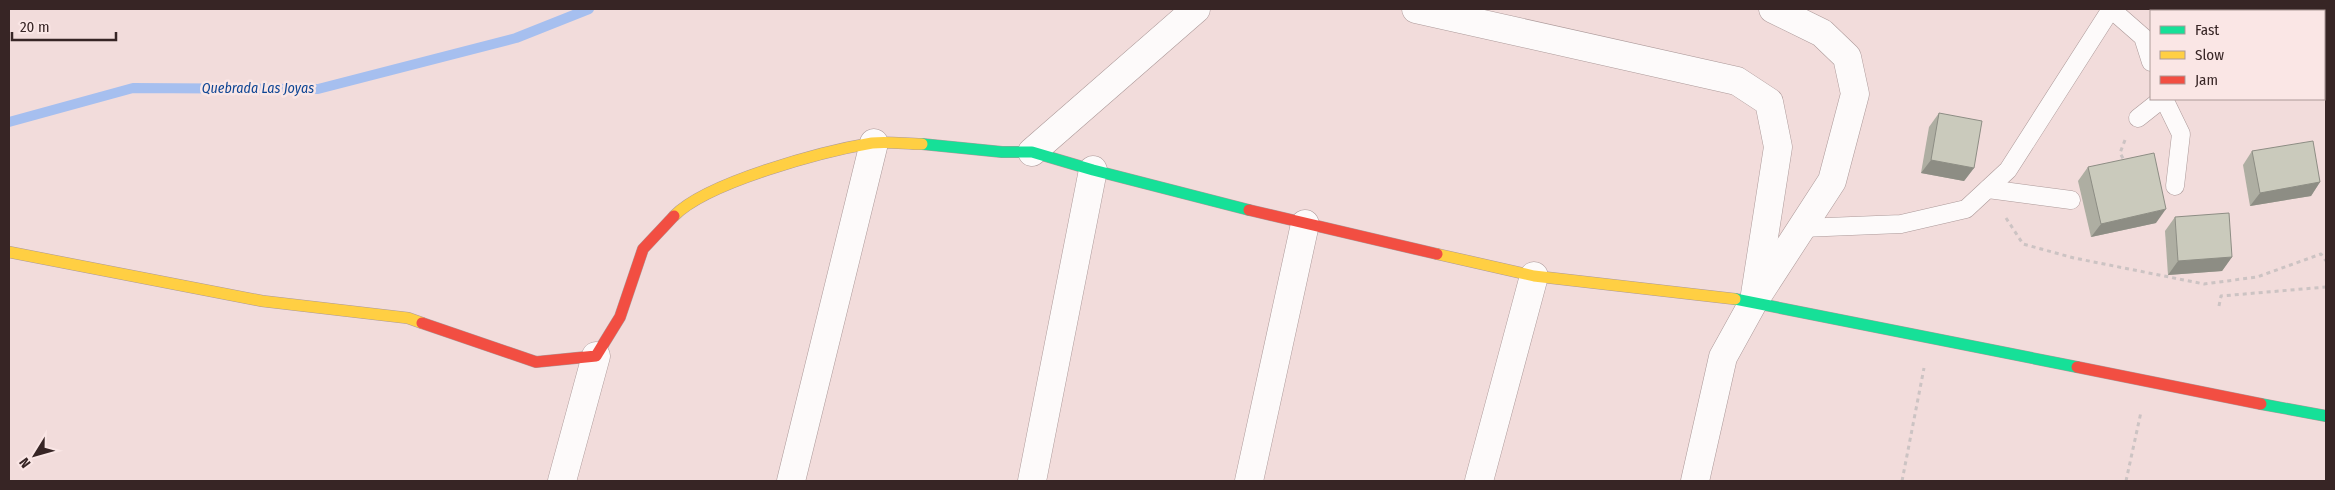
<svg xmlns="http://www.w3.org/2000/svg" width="2335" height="490" font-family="'Fira Sans Condensed',sans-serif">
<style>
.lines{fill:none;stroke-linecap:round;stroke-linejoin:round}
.stream{stroke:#a6bfef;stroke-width:10}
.lane-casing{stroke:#ac9999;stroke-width:19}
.street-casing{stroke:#ac9999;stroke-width:29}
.fast-casing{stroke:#ac9999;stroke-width:12}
.slow-casing{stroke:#ac9999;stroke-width:12}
.jam-casing{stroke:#ac9999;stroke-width:12}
.path{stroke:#ccc3c3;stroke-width:3;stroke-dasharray:4 4;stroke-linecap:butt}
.lane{stroke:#fdfafa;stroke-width:18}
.street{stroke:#fdfafa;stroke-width:28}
.fast{stroke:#16e098;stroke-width:11}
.slow{stroke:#ffcf43;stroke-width:11}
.jam{stroke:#f24e42;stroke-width:11}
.wall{fill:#aeaea2}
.shaded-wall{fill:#8d8d84}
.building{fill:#cacabc;stroke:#8d8d84}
.labels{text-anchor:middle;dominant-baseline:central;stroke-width:5;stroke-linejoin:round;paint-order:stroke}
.water-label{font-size:14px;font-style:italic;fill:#0c4493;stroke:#fae6e5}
</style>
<rect width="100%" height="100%" fill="#f2dcdb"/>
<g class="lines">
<path class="stream" d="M9,122L133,88L318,89L516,38L589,9"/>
<g class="lane-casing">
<g id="lane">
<path d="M2111,9L2143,37L2151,62"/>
<path d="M2164,99L2181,134L2175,186"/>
<path d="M2138,118L2162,99"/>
<path d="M1988,189L2071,200"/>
<path d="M1802,228L1901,224L1966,209L2008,170L2111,9"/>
</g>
</g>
<g class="street-casing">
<g id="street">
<path d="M1416,9L1737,81L1769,102L1778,147L1754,301"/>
<path d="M1032,152L1196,9"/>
<path d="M562,481L596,356"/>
<path d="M791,481L874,143"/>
<path d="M1032,481L1093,170"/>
<path d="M1249,481L1305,224"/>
<path d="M1479,481L1534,276"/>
<path d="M1695,481L1723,357L1754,301L1832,181L1855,94L1847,57L1822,33L1773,9"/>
</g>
</g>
<g class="fast-casing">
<g id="fast">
<path d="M922,144L1002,152H1032L1093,170L1249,210"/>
<path d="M1735,299L2077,367"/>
<path d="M2261,404L2326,416"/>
</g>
</g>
<g class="slow-casing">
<g id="slow">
<path d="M674,216C707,182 824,151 872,143C888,141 906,144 922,144"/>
<path d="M9,252L262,301L408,318L422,323"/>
<path d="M1437,254L1534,276L1735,299"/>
</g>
</g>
<g class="jam-casing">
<g id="jam">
<path d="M1249,210L1437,254"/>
<path d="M422,323L536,362L596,356L620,317L643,249L674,216"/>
<path d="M2077,367L2261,404"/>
</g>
</g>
<g class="path">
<path d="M2324,39L2326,40"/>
<path d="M2125,140L2120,153L2125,162"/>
<path d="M2006,218L2023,244L2074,258L2204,284L2257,277L2321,254L2326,261"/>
<path d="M2219,306L2221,296L2326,287"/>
<path d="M1902,481L1924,368"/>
<path d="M2126,481L2141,412"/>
</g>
<use href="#lane" class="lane"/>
<use href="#street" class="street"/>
<use href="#fast" class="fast"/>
<use href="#slow" class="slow"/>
<use href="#jam" class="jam"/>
</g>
<g class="wall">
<rect x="2164" y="9" width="38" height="2"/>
<path d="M1939,113L1974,168L1964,181L1921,173L1929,127Z"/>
<path d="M2252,151L2320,182L2311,196L2250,206L2243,165Z"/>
<path d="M2088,167L2156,223L2091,237L2078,181Z"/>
<path d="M2175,217L2232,257L2222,271L2168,275L2165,231Z"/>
</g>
<g class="shaded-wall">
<path d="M1931,160L1974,168L1964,181L1921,173Z"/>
<path d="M2320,182L2311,196L2250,206L2260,193Z"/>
<path d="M2166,209L2156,223L2091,237L2101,224Z"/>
<path d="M2232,257L2222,271L2168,275L2178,261Z"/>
</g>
<g class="building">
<rect x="2170" y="9" width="32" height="2"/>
<path d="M1939,113L1982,121L1974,168L1931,160Z"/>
<path d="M2313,141L2320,182L2260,193L2252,151Z"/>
<path d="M2154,153L2166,209L2101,224L2088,167Z"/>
<path d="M2229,213L2232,257L2178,261L2175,217Z"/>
</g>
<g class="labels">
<g class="water-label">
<text x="258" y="88">Quebrada Las Joyas</text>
</g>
</g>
<rect width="2335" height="490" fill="none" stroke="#372525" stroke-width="20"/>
<rect x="2150" y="10" width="175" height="90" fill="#fae6e5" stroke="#ac9998"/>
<rect x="2160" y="26" width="25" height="8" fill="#16e098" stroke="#ac9998"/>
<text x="2195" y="35" font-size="15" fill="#372525">Fast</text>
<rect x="2160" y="51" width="25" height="8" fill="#ffcf43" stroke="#ac9998"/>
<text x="2195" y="60" font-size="15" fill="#372525">Slow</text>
<rect x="2160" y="76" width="25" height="8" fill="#f24e42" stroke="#ac9998"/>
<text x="2195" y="85" font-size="15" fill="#372525">Jam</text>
<g transform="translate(35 455) rotate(233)" stroke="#fae6e5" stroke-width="4" paint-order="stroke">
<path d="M0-4L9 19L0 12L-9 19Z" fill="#372525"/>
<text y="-8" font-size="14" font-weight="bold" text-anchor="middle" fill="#372525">N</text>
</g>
<path d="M12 32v8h104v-8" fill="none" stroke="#372525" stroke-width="2.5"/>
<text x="20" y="32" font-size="15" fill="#372525" stroke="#fae6e5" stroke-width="4" paint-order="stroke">20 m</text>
</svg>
